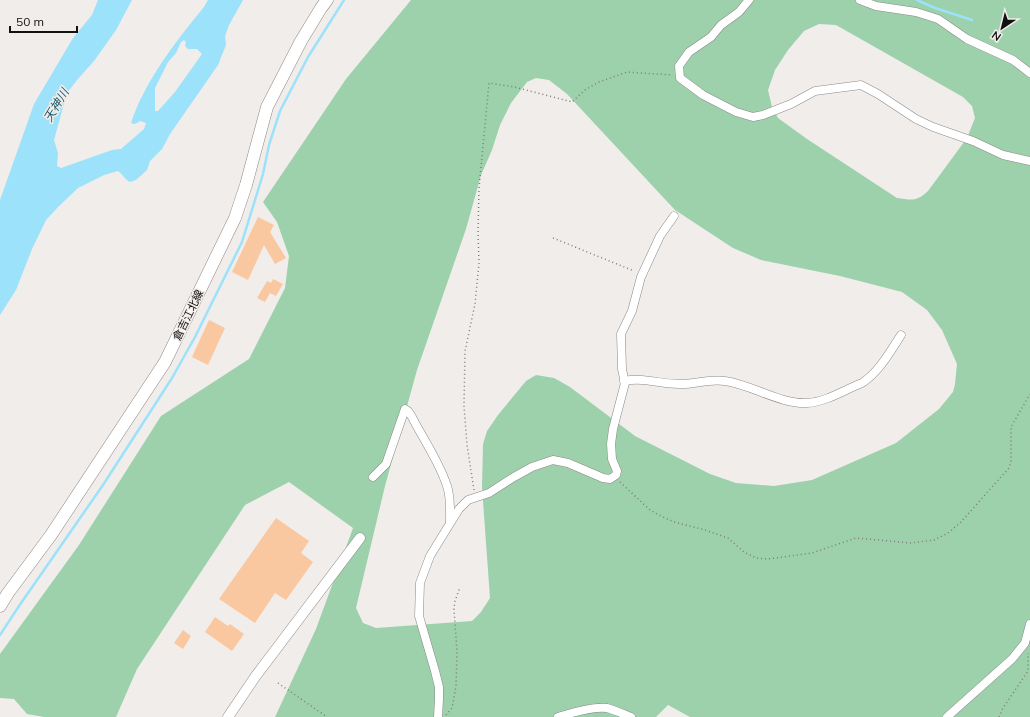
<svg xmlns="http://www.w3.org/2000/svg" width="1030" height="717" font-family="Mulish,'Noto Sans JP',sans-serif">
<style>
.green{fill:#9cd1ac;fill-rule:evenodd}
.water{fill:#9be2fa;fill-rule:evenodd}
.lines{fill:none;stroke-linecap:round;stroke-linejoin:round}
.stream{stroke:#9be2fa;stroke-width:2.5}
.building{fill:#fac8a0}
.minor-casing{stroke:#8c8986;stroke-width:9}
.tertiary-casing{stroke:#8c8986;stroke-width:11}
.secondary-casing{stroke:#8c8986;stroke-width:13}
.path{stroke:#7e7c7a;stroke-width:1.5;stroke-dasharray:1 3;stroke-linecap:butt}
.minor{stroke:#fff;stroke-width:8}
.tertiary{stroke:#fff;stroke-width:10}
.secondary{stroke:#fff;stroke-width:12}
.labels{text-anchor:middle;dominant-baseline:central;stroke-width:3;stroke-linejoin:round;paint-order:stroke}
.street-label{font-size:11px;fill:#121110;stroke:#f1edeb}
.water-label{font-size:12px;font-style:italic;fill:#215b6b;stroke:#f1edeb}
</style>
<rect width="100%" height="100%" fill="#f1edeb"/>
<path class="green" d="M411,0H1030V717H690L668,705L656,717H275L316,629L353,528L289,482L245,505L137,669L116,717H44L27,714L14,699L0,698V654L79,545L161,416L249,359L285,288L289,256L277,222L263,202L346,79ZM819,24L836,25L963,97L972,106L975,118L967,138L928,191C916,202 912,200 897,198L807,139L778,118L772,107L768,90L775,70L788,50L804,31ZM536,78L549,80L567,94L675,210L733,248L761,260L840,276L902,292L927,310L942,330L957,364L955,384L953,392L939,409L896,443L812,480L774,486L736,483L710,474L635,436L570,387L554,378L536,375L526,381L498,415L487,431L483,444L482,487L490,598L481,612L472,621L376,628L363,623L356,608L385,486L417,370L466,229L481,175L492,150L500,125L511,103L527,82Z"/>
<path class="water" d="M98,0H132L116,30L94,61L77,80L67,93L54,140L58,153L57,166L61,168L112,150L121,149L144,129L146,123L140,121L135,124L131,123C145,81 176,41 204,7L208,0H243L229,25L225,36L226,45L218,65L170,134L162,149L150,161L147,170L136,180L130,182C125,180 123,174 118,171L104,175L78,188L58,207L46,220L32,249L16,290L0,315V200L34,104L73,38L92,15ZM184,40L186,42L185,46L188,49H197L202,54L175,92L158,111H155V88L168,62L176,53L181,42Z"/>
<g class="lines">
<g class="stream">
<path d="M917,0L935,8L972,20"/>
<path d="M0,635L19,606L103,485L172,378L195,337L242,242L263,174L269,145L280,111L308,57L344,0"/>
</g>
</g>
<g class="building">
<path d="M258,217L274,225L270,232L286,258L275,264L264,245L248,280L232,272Z"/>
<path d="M273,279L283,284L276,296L270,293L265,302L257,298L267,281L271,283Z"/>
<path d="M209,320L225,328L208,365L192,357Z"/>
<path d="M276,518L309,541L301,553L313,562L286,600L275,593L255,623L219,599Z"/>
<path d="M215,617L228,626L230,624L244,634L232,651L205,632Z"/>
<path d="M183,630L191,636L183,649L174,643Z"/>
</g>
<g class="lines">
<g class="minor-casing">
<g id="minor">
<path d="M749,0L739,12L721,25L711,37L689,52L679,66L680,78L703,95L736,112L753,117L763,115L791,104L815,91L861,85L878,94L916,119L933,127L973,141L1003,155L1030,161"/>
<path d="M860,0L876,6L916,12L938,19L967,39L1013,60L1030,73"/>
<path d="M624,381C645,377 659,384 679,384C694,385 709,378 725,381C753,385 779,404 807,403C826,402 844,390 862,383C879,372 890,352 901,335"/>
<path d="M373,477L386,464L405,409L408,411L412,417C423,439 439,461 447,486C451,498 450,510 450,522"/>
<path d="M438,717L439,699V687L435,671L419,616L420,583L430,556L459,509L468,500L489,493L514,477L532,467L553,460L568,463L603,478L610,479L616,475L617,471L612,459L611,444L613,429L625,383L622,369L621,334L632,311L641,277L660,236L674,216"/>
<path d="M558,717C571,713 593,706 607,708C615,710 623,714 631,717"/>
<path d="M947,717L1012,659L1025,643L1030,624"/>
</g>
</g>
<g class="tertiary-casing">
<path id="tertiary" d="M228,717L255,677L360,538"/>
</g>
<g class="secondary-casing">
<path id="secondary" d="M0,606L8,593L51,535L165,362L235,218L246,185L267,107L301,41L321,8L327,0"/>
</g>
<g class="path">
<path d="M553,238L634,271"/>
<path d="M620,482L650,510L657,514L674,522L705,530L728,538L744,552L756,558L768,559L812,553L856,538L911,543L934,540L948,533L960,523L1009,468L1011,461V427L1030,394"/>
<path d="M474,490L467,445L464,406L465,351L475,304L479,263L478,233L479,188L489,83L514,87L572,102L585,90L599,82L627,72L672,75"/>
<path d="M278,683L327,717"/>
<path d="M446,715L452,708L456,686L457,652L454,609L455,601L460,587"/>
<path d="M999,717L1003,708L1028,671V653"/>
</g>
<use href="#minor" class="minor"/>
<use href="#tertiary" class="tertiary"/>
<use href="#secondary" class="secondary"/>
</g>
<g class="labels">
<g class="street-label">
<text transform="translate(188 315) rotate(-64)">倉吉江北線</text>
</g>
<g class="water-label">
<text transform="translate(56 105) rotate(-59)">天神川</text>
</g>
</g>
<g transform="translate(1002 28) rotate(215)" stroke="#f1edeb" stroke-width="3" paint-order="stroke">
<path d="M0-3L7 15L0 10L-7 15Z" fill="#121110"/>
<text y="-6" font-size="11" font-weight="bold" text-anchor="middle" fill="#121110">N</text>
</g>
<path d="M10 26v6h67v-6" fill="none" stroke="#121110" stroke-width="2"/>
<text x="16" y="26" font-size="12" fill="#121110" stroke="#f1edeb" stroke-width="3" paint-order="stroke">50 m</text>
</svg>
